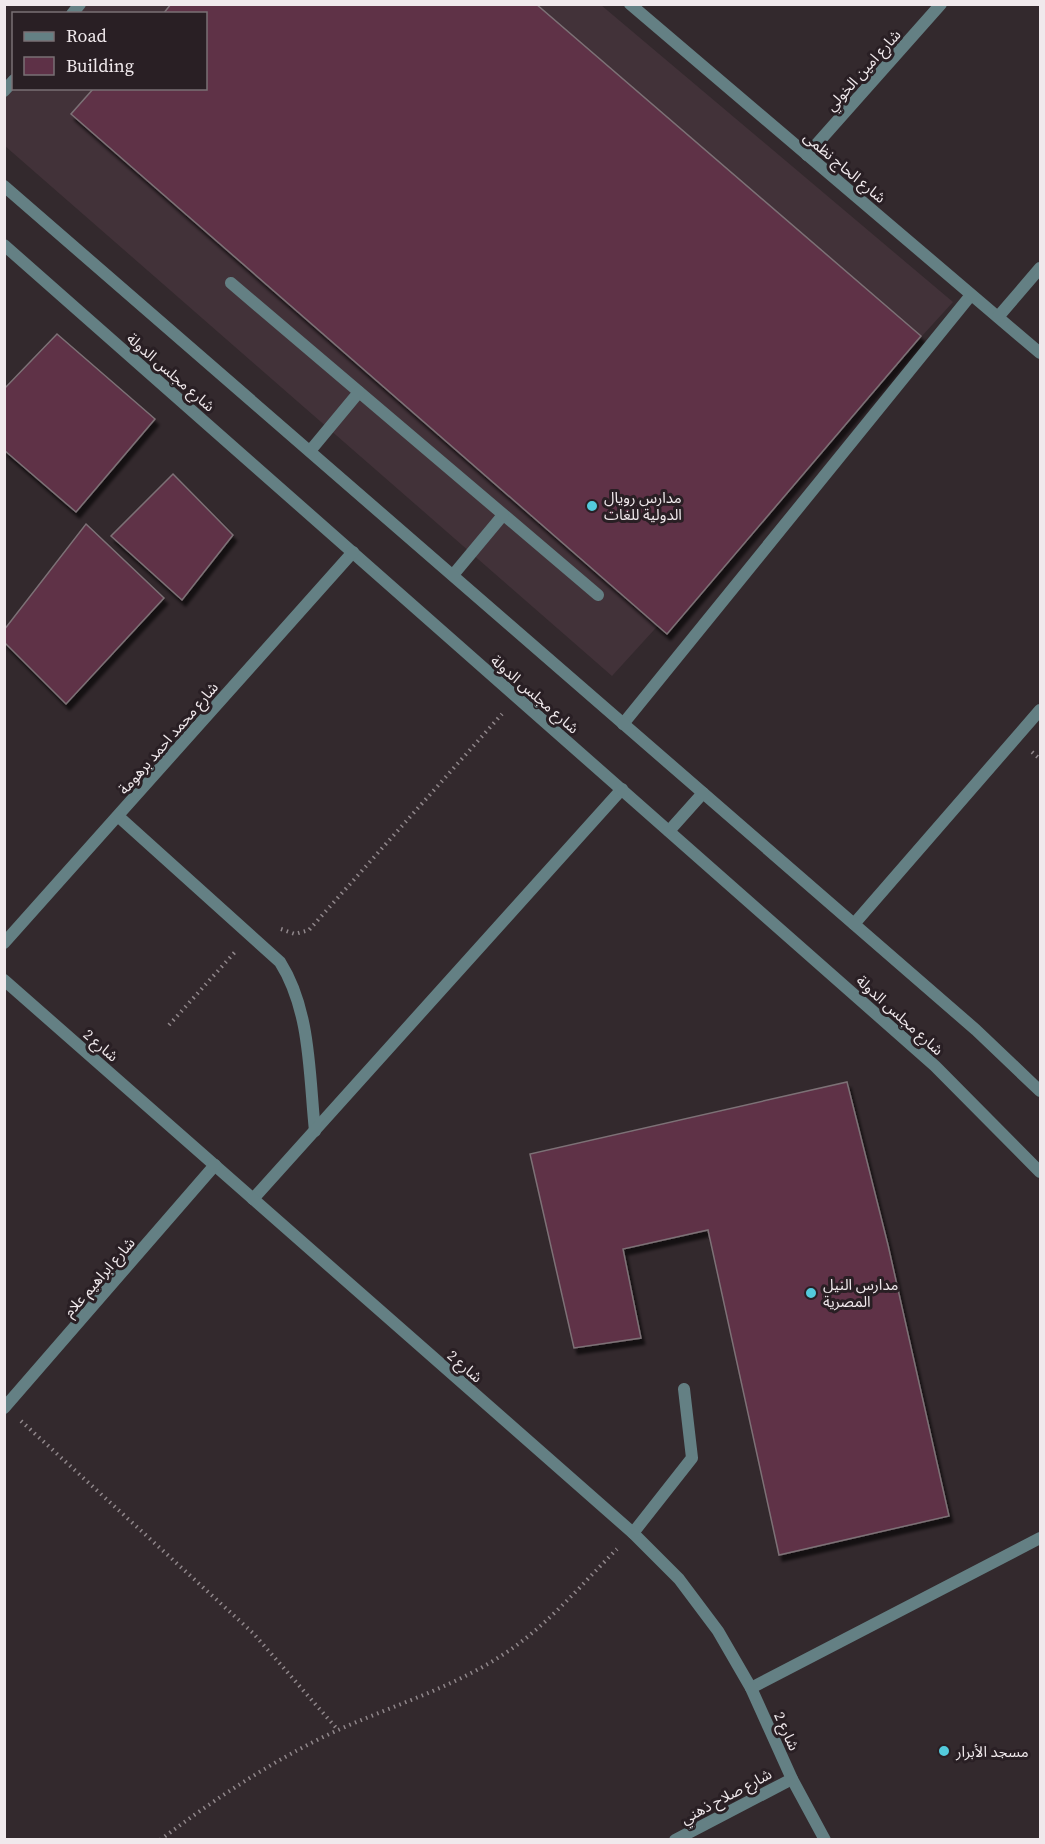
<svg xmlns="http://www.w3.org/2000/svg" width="1045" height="1844" font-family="'Source Serif 4','Noto Sans Arabic',serif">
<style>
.built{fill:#423239}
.building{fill:#5e3147;stroke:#7d7176;stroke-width:1.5;filter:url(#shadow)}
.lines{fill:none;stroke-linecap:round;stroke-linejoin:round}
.path{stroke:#90878b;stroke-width:4;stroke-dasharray:1.5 4.5;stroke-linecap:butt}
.service{stroke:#648084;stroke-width:12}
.minor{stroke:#648084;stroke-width:12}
.poi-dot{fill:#53cadc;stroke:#291f24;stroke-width:2}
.labels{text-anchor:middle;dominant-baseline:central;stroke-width:6;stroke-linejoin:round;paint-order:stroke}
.street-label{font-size:15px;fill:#f0e9ec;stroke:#291f24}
.poi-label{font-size:15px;fill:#f0e9ec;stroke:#291f24;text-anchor:start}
</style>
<defs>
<filter id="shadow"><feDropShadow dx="3.5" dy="6" stdDeviation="1.5" flood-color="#0009"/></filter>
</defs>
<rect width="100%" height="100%" fill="#33292d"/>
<path class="built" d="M82,5H601L953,302L612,676L5,146V94L14,88H206V14L74,13Z"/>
<g class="building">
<path d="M171,4H536L921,336L667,634L71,114L94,88H206V14H163Z"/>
<path d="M57,334L155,419L76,512L4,450V389Z"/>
<path d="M173,474L233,535L182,600L111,536Z"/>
<path d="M86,524L164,598L66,704L4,642V630Z"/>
<path d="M847,1082L888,1245L949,1516L779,1555L708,1230L623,1249L641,1338L574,1348L530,1154Z"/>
</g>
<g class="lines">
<g class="path">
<path d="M1032,752L1040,759"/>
<path d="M281,929L295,934L309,930L502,714"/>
<path d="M169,1025L235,952"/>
<path d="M21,1421L253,1633L338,1730"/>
<path d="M160,1840C216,1798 275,1759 338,1730C394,1705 452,1688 504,1654C547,1626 581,1585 617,1549"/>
</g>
<g class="service">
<path d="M231,283L598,595"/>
<path d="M310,451L359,392"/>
<path d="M453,575L503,515"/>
<path d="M623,724L971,295"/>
<path d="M119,817L280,962C311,1011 309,1075 315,1131"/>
<path d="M854,924L1040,710"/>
<path d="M253,1199L622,789"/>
<path d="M633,1533L692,1458L684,1389"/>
<path d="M751,1688L1040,1538"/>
</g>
<g class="minor">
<path d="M630,4L1040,353"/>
<path d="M72,14L80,4"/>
<path d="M4,91L14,80"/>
<path d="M807,155L941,4"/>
<path d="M4,186L976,1030L1040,1091"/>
<path d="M4,245L935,1066L1040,1172"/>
<path d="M998,317L1040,268"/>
<path d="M669,831L703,793"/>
<path d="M4,943L353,552"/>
<path d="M4,980L633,1533L679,1579L718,1631L751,1688L792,1779L825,1840"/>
<path d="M4,1408L215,1165"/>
<path d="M675,1840L792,1779"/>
</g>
</g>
<g class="poi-dot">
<circle cx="592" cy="506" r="6"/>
<circle cx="811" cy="1293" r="6"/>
<circle cx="944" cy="1751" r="6"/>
</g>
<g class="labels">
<g class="street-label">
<text transform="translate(863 70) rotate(-48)">شارع امين الخولي</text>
<text transform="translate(845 167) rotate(40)">شارع الحاج نظمى</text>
<text transform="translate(171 372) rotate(41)">شارع مجلس الدولة</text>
<text transform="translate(535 694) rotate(41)">شارع مجلس الدولة</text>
<text transform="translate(168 738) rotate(-49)">شارع محمد احمد برهومة</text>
<text transform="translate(900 1015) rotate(42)">شارع مجلس الدولة</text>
<text transform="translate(101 1045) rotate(41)">شارع 2</text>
<text transform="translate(99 1277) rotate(-49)">شارع ابراهيم علام</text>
<text transform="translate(465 1366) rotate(41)">شارع 2</text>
<text transform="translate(787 1731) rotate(66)">شارع 2</text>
<text transform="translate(726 1796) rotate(-28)">شارع صلاح ذهني</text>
</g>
<g class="poi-label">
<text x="604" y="497">مدارس رويال<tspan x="604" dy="17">الدولية للغات</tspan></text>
<text x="823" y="1284">مدارس النيل<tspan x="823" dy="17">المصرية</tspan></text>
<text x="956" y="1751">مسجد الأبرار</text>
</g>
</g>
<rect width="1045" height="1844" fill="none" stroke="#f0e9ec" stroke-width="12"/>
<rect x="12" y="12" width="195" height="78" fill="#291f24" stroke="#797074" stroke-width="1.5"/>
<rect x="24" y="32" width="30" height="9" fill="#648084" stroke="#797074" stroke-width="1.5"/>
<text x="66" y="42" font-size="18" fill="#f0e9ec">Road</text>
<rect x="24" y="57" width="30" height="18" fill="#5e3147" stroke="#797074" stroke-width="1.5"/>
<text x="66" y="72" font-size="18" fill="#f0e9ec">Building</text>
</svg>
